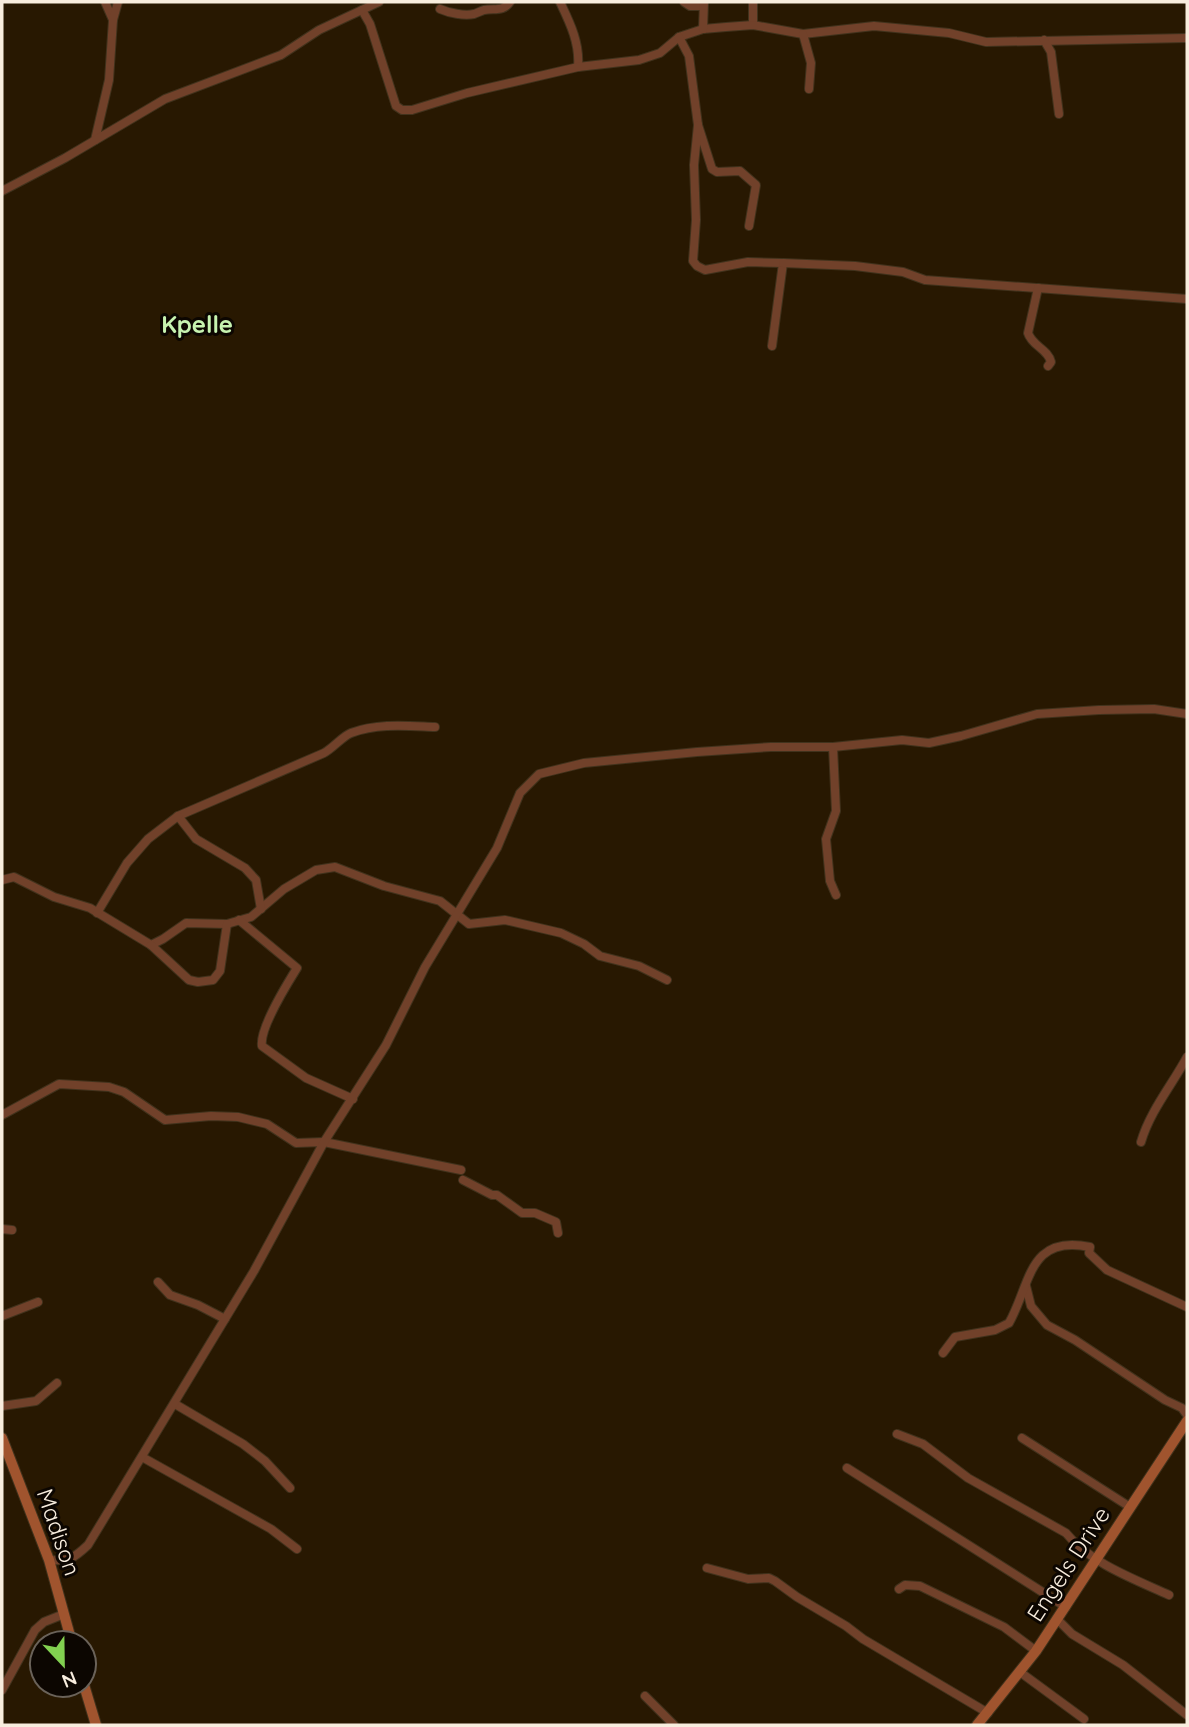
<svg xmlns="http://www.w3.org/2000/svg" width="1189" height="1727" font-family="Quicksand,sans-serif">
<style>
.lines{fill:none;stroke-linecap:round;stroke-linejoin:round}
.street-casing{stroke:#41321c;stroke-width:10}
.secondary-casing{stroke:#41321c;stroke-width:12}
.street{stroke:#71412a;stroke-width:8}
.secondary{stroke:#a0542e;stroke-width:10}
.labels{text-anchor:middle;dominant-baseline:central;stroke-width:6;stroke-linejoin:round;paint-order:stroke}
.street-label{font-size:23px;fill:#f8edde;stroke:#0c0601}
.neighbourhood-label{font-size:24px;font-weight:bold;fill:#c7f3b0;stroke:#0c0601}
</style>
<rect width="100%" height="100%" fill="#281801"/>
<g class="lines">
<g class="street-casing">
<g id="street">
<path d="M105,2L113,20"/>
<path d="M560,2C570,23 580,43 578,67"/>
<path d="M684,2L690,6H703"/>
<path d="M753,2V25"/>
<path d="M440,9C449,13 464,16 474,14C477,13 481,11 484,10C495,8 503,12 510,2"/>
<path d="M362,10L370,24L396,106L402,110H412L467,93L578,67L639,60L660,53L679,37L703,29L726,27L753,25L803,34L874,26L949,33L986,42L1187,38"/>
<path d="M703,29L704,2"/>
<path d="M803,34L811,63L809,89"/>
<path d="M679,37L689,56L698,125L712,169L717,172L740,171L756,185L749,226"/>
<path d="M1044,40L1051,52L1059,114"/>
<path d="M698,125L694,165L696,220L693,261L697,266L705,270L748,262L783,263L772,346"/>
<path d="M95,140L109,80L113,20L118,2"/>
<path d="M2,191L65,158L165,99L281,55L319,30L379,2"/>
<path d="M783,263L855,266L903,272L925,280L1187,299"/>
<path d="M1038,288L1028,333C1032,346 1048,349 1051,362L1048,366"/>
<path d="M833,747L836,811L826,839L830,881L836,895"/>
<path d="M2,880L14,877L54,897L90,908L151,945L163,939L186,923L227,924L251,917L284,889L316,870L335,867L384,886L440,901L469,924L505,920L561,933L584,944L600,956L639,966L667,980"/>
<path d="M261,909L256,880L245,868L196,839L178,816L324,753C333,748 343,736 351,733C378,723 407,726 435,727"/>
<path d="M97,913L127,863L148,839L178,816"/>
<path d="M239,920L297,968C287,984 259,1029 262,1046L306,1078L353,1099"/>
<path d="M151,945L189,980L198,982L213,980L220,971L227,924"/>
<path d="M2,1115L59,1084L109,1087L124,1092L165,1120L211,1116L238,1117L267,1124L296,1143L324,1142L461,1170"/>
<path d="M1141,1142C1150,1111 1172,1085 1187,1057"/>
<path d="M463,1180L492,1195H497L522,1213H535L556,1222L558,1233"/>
<path d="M2,1229L12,1230"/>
<path d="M158,1282L170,1295L198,1305L225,1319"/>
<path d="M1026,1286L1031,1306L1047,1325L1075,1340L1165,1400L1182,1408L1187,1415"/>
<path d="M2,1316L38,1302"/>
<path d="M943,1353L955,1337L995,1330L1009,1323C1031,1284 1028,1234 1090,1247L1089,1253L1107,1270L1187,1307"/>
<path d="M175,1404L243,1444L265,1461L290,1488"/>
<path d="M2,1406L36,1401L57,1383"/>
<path d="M897,1434L923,1444L968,1478L1066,1533C1090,1563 1134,1579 1169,1595"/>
<path d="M1022,1438L1130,1507"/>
<path d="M142,1457L271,1529L297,1549"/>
<path d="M847,1468L1066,1607"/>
<path d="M49,1560C70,1561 73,1559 88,1545L254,1271L324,1142L386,1045L425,967L497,848L520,793L539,774L584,763L697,752L771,747H833L902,740L929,743L961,736L1037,714L1099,710L1154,709L1187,714"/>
<path d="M707,1568L748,1579L769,1578L775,1581L797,1597L846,1626L863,1639L988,1713"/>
<path d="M899,1589L905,1585L920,1586L1004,1627L1036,1651"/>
<path d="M1058,1620L1072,1634L1123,1665L1187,1715"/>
<path d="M1020,1672L1084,1719"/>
<path d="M2,1690L35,1630L44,1622L64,1614"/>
<path d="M645,1696L674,1725"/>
</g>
</g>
<g class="secondary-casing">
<g id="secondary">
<path d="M2,1438L49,1560L72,1643"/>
<path d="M84,1685L96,1725"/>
<path d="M977,1725L1036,1651L1187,1421"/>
</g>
</g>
<use href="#street" class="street"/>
<use href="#secondary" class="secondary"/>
</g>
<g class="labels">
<g class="street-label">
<text transform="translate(59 1532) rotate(71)">Madison</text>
<text transform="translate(1068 1564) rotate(-57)">Engels Drive</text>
</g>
<g class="neighbourhood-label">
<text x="197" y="324">Kpelle</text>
</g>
</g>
<rect width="1189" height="1727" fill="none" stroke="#f8edde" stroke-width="7"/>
<g transform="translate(63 1664) rotate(158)"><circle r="33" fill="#0c0601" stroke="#6a6259" stroke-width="2"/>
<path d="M0-5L12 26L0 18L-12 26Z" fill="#82d050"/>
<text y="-10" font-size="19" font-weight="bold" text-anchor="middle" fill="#f8edde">N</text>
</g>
</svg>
